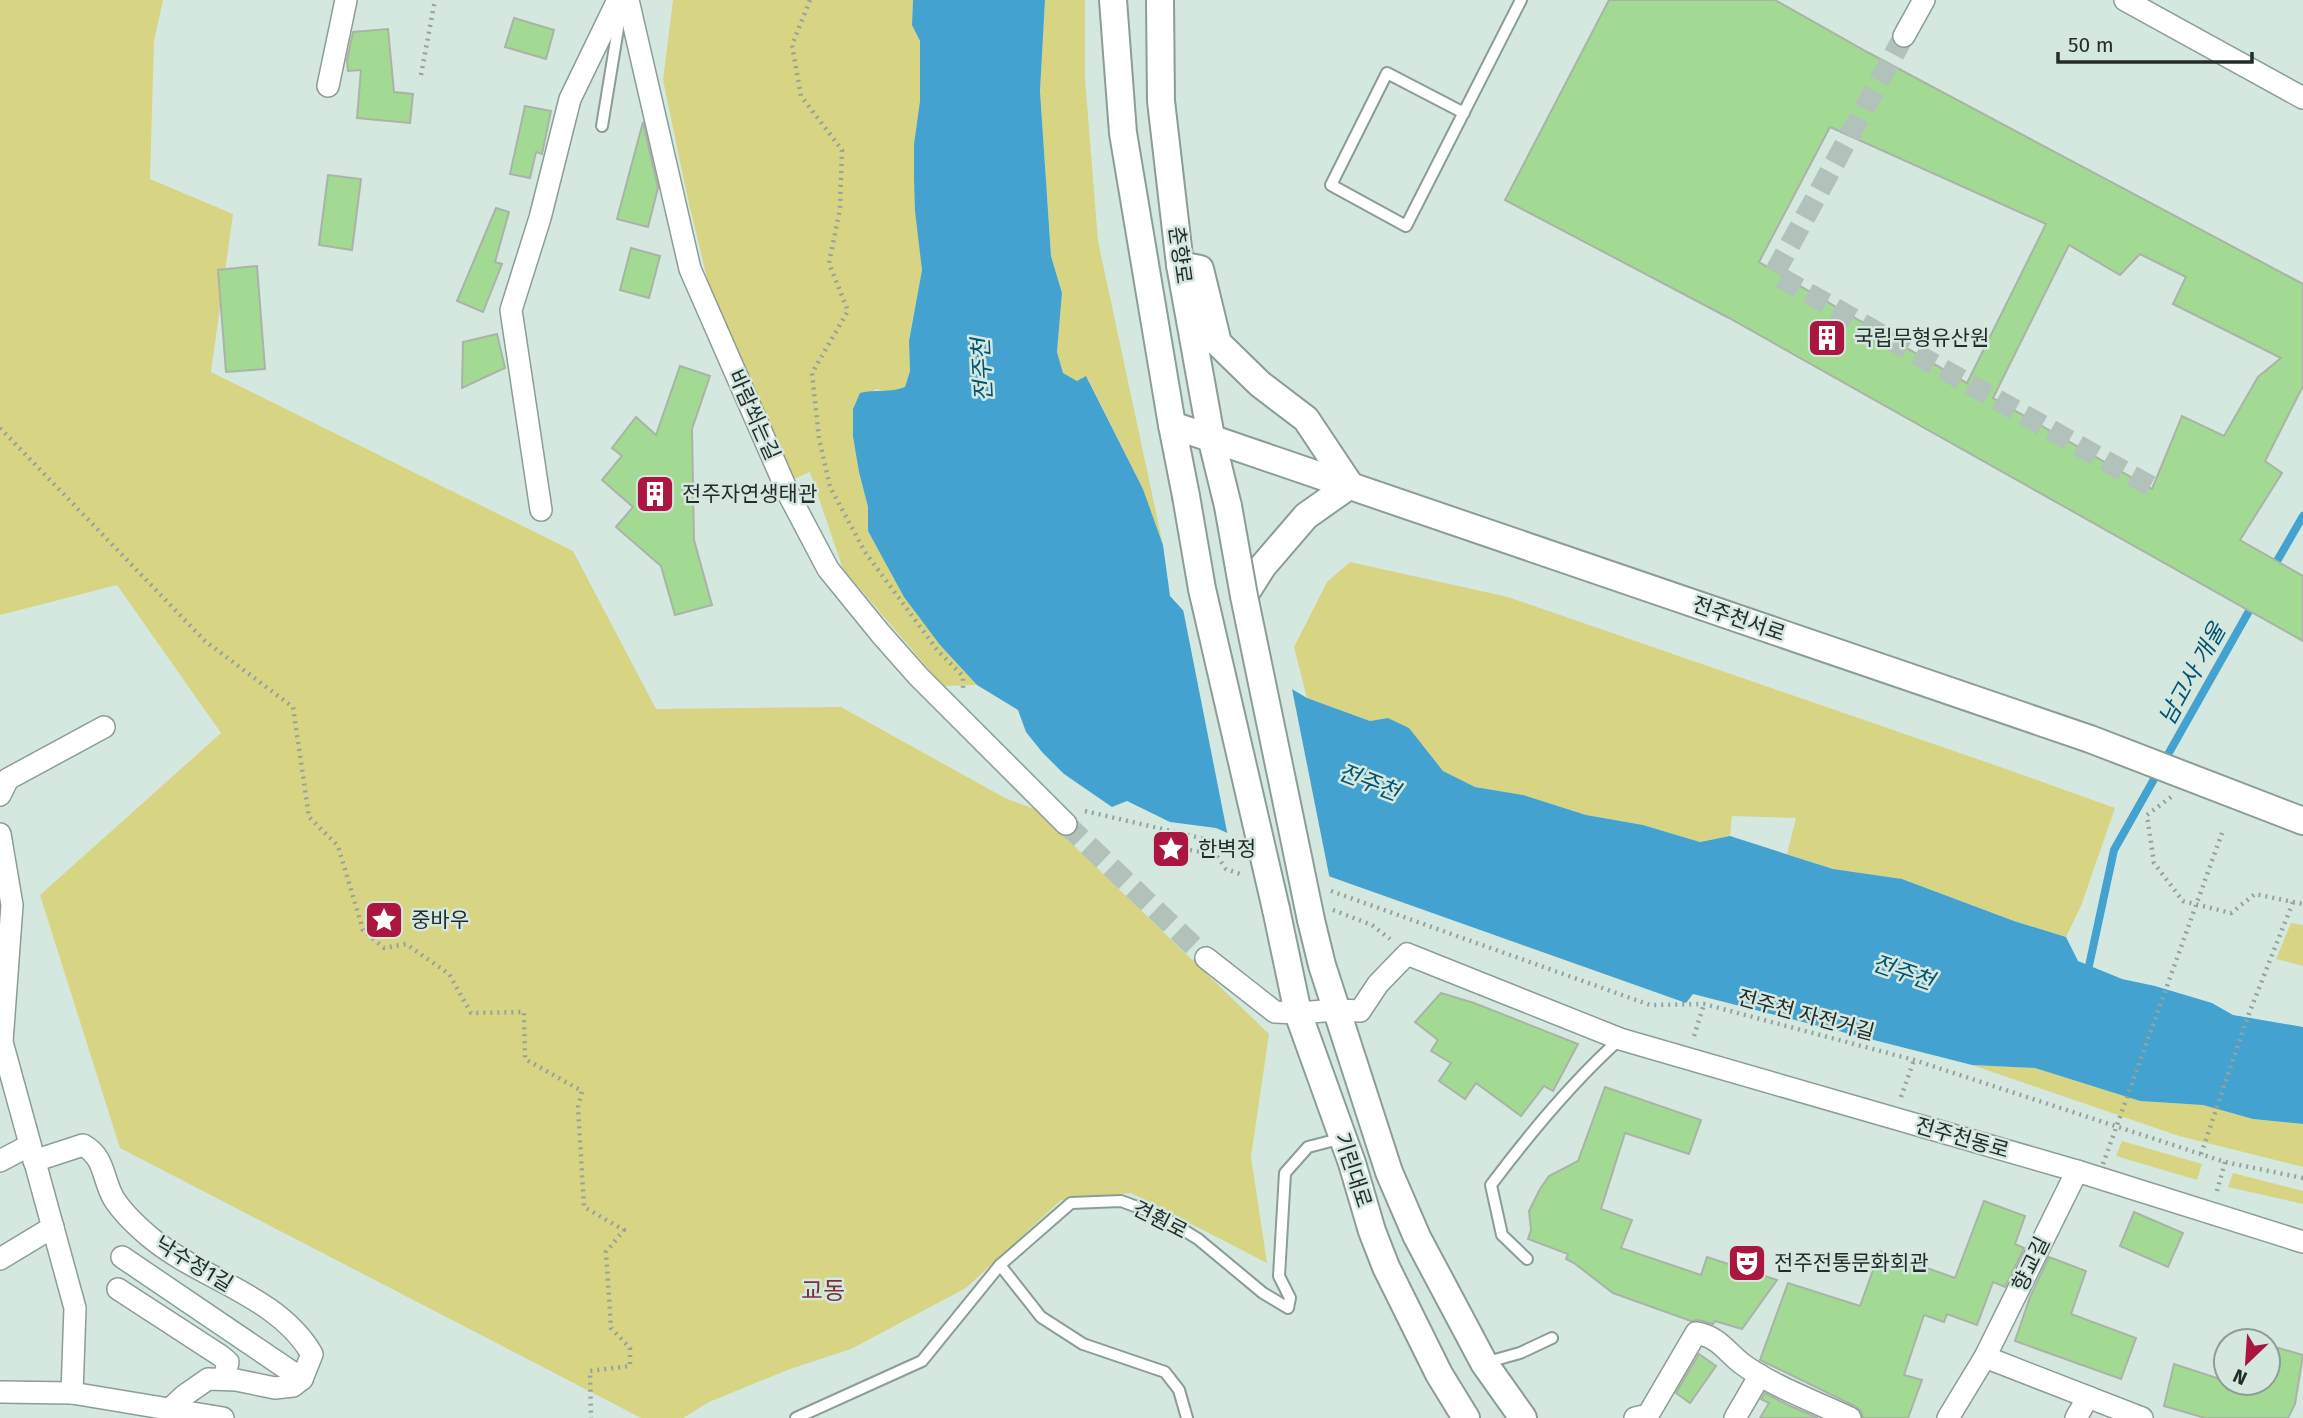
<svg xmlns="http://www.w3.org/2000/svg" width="2303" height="1418" font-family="'Fira Sans','Noto Sans KR',sans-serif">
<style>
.green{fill:#d7d584}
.water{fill:#43a2d0}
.pier{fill:#d4e8e0}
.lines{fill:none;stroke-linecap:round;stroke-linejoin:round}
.stream{stroke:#43a2d0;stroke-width:8}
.building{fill:#a3da93;stroke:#a9b4a6;stroke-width:2;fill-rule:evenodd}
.minor-tunnel{stroke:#b1c2bb;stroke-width:21;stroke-dasharray:21 10;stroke-linecap:butt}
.service-casing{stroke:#8b9d96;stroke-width:14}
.minor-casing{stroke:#8b9d96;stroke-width:24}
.tertiary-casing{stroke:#8b9d96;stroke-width:30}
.path{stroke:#94a39d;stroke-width:4.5;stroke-dasharray:2 5;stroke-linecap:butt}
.service{stroke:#fff;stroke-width:10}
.minor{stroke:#fff;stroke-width:21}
.tertiary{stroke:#fff;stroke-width:26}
.tertiary-bridge-casing{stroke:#8b9d96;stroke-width:30;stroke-linecap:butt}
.path-bridge{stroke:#94a39d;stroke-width:4.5;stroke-dasharray:2 5;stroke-linecap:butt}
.tertiary-bridge{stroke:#fff;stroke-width:26}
.labels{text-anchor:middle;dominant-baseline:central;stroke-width:5;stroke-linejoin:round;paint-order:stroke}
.street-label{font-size:21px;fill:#242c29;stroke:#d4e8e0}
.poi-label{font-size:21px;fill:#242c29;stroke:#d4e8e0;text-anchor:start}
.water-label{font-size:23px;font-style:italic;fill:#015372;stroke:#d4e8e0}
.quarter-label{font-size:24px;fill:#79323d;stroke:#d4e8e0}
</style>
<rect width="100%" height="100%" fill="#d4e8e0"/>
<g class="green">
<path d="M0,0H163L154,41L150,179L233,214L211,372L573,551L656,709L841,707L1005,798L1037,810L1269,1034L1251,1157L1267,1263L1131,1193L1061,1200L966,1288L851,1349L790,1369L709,1402L683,1418H641L120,1148L40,895L221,733L117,585L0,615Z"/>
<path d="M673,0H913L912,24L920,41V101L914,144V178L922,270L909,341L910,371L905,387L892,392L875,389L859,472L868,507V532L940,645L977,685L943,686L843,569L810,472L794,479L709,286L687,195L663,80Z"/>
<path d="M1045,0H1085V78L1098,241L1163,545L1143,489L1087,377L1077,381L1063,373L1057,352L1062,293L1051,256L1040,91Z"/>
<path d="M1350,562L1508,597L2009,770L2115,808L2081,906L2066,937L2014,921L1902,879L1833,869L1787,854L1796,818L1732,816L1730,836L1700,842L1643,825L1586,815L1523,795L1475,787L1443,771L1408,728L1388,718L1370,721L1307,698L1294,647L1327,582Z"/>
<path d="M2291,923L2303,925V966L2276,959Z"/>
<path d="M1972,1065L2035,1068L2140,1101L2203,1105L2253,1119L2303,1124V1167L2179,1136Z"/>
<path d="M2122,1141L2202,1164L2197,1180L2116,1156Z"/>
<path d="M2233,1173L2303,1191V1204L2228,1187Z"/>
</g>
<path class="water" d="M913,0H1045L1040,91L1051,256L1062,293L1057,352L1063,373L1077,381L1086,376L1143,489L1163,545L1170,596L1211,641L1307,698L1370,721L1388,718L1409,728L1443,771L1475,787L1523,795L1586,815L1643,825L1700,842L1730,836L1833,869L1902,879L2014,921L2066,937L2078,961L2122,979L2155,986L2212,1003L2233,1015L2303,1027V1124L2253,1119L2203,1105L2140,1101L2035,1068L1972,1065L1693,994L1686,1003L1317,872L1216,828L1170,822L1127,801L1112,807L1064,774L1042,752L1026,732L1018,710L977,685L940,645L904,597L868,531V507L859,472L853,436V409L860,393C876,389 890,393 905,387L910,371L909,341L922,270L915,211L914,178V144L920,101V41L912,25Z"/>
<path class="pier" d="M1182,604L1213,638L1291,684L1330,880L1228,837Z"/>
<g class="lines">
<g class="stream">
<path d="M2273,568L2303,516"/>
<path d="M2087,975L2114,850L2253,604"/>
</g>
</g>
<g class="building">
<path d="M1609,0H1775L1869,53L2303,284V386L2265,461L2282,473L2240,540L2303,576V641L1729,318L1505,200ZM1830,127L2046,224L1967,383L1759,262ZM2069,245L2120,275L2140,254L2186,277L2173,304L2281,358L2258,377L2224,436L2182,416L2152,489L1993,398Z"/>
<path d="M514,18L554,30L546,59L505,47Z"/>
<path d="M388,29L394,92L413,94L410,123L357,118L361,70L348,71L347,60L353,32Z"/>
<path d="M525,106L551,111L542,154L536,152L530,178L510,174Z"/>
<path d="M643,122L658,188L648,227L617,219Z"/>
<path d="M328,175L361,179L352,250L319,245Z"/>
<path d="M496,208L509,212L495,262L502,264L483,312L457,301Z"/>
<path d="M631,248L660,256L649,298L620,290Z"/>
<path d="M257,266L265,369L226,372L218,270Z"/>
<path d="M497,334L505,368L462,388L463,342Z"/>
<path d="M680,366L710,376L692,429L694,540L712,605L675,615L661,566L616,527L633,507L602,480L622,456L612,448L636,417L656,435Z"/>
<path d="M1441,993L1474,1003L1578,1044L1553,1091L1544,1086L1521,1116L1476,1083L1465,1099L1439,1081L1451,1063L1431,1051L1438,1040L1415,1022Z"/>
<path d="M1605,1087L1701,1120L1689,1154L1625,1133L1601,1209L1632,1220L1621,1248L1701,1275L1707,1257L1777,1280L1742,1329L1715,1321L1713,1324L1699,1320L1691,1321L1613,1293L1574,1263L1566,1259L1568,1254L1528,1239L1531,1230L1529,1211L1540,1189L1549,1176L1578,1161Z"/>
<path d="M1984,1201L2025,1216L2015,1244L2024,1248L2005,1287L1993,1282L1977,1325L1947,1314L1944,1322L1924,1315L1904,1375L1922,1380L1908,1418H1863L1861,1411L1855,1406L1760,1360L1788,1283L1860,1306L1880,1251L1955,1278Z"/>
<path d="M2134,1212L2183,1233L2168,1267L2120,1246Z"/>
<path d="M2049,1257L2086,1271L2071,1314L2136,1338L2121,1379L2015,1341L2030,1297Z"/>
<path d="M2268,1345L2303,1355L2295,1404L2288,1418H2205L2164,1406L2174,1364L2226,1381V1383L2250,1389L2252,1383H2268Z"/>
<path d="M1699,1354L1716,1366L1690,1403L1676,1393Z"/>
<path d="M1765,1393L1788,1405L1818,1418H1760L1769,1403L1761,1399Z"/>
</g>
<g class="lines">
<g class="minor-tunnel">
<path d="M1904,36L1774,274L2152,487"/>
<path d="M1066,824L1206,958"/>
</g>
<g class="service-casing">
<g id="service">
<path d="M1464,113L1387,73L1331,185L1406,226L1521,0"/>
<path d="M602,126L621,10"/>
<path d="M1527,1259L1502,1235L1491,1185C1530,1133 1571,1083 1620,1039"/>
<path d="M1000,1265L1041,1317L1083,1344L1165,1372L1179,1390L1187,1418"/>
<path d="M1484,1363L1520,1353L1552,1338"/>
<path d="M796,1418L922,1361L1000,1265L1071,1203L1121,1201L1159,1215L1198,1239L1263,1293L1288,1308L1290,1298L1279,1276L1285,1173L1308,1147L1343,1138"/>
</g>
</g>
<g class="minor-casing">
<g id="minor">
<path d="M628,0L690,269L789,495L828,569L880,633L918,676L1066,824"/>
<path d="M2125,0L2303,98"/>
<path d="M1904,36L1924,0"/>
<path d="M328,86L346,0"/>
<path d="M541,510L511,310L540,218L570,99L618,0"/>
<path d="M0,795L8,779L104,727"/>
<path d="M0,834L12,905L2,1042L75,1308L72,1393"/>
<path d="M1206,958L1275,1012L1298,1013L1337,1010L1360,1011L1378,984L1407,954L1620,1039L2077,1171L2303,1242"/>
<path d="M0,1161L30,1145"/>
<path d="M34,1161L83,1145C106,1158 102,1179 114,1199C123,1213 139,1228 151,1238C202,1280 277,1295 312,1354L302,1379L293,1386L275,1388L236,1380L208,1379L185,1395L169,1410"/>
<path d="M122,1257L302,1379"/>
<path d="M0,1259L53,1227"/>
<path d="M118,1289L221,1356L228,1362L224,1379"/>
<path d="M1985,1357L2142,1418"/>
<path d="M0,1392L72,1393L223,1418"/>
<path d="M1635,1418L1648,1415L1696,1333C1717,1336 1726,1351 1741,1363C1768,1384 1818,1403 1850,1418"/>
<path d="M1735,1418L1760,1375"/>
<path d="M1948,1418L1985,1357L2077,1171"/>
<path d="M2076,1418L2088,1397"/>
</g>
</g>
<g class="tertiary-casing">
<g id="tertiary">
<path d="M1113,0L1123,133L1172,425L1186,496"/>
<path d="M1160,0L1161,101L1180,265L1211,437L1228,506"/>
<path d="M1180,265L1200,269L1218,343L1260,384L1306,419L1350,485"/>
<path d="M1172,425L2090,739L2303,821"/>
<path d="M1244,596L1263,566L1306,516L1350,485"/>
<path d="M1276,909L1298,1013L1352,1163L1372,1231L1386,1267L1439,1374L1466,1418"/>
<path d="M1311,920L1322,965L1389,1172L1417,1237L1484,1363L1523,1418"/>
</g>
</g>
<g class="path">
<path d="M810,0L792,45L801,96L842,150L840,209L829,263L848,311L812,373L819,438L830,487L865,552L938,651L963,676V688"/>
<path d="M421,75L435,0"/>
<path d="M0,428L205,641L293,707L309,817L338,846L363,930L384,948L406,944L449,974L471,1013L524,1012L525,1059L582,1091L578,1107L584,1207L624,1230L606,1252L611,1328L630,1348V1366L590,1371L591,1418"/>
<path d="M2171,797L2147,815L2154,863L2183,901L2231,913L2255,894L2303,904"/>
<path d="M1085,811L1205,839L1220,845"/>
<path d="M1205,839L1226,869L1243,875"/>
<path d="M1190,850L1215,854"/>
<path d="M1331,891L1650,1005L1704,1004L1914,1060L2225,1162L2303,1178"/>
<path d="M1333,910L1372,925L1390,939"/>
<path d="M1694,1036L1704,1004"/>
<path d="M1901,1097L1914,1060"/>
<path d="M2201,1154L2248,1016L2293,902"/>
<path d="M2217,1191L2225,1162"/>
</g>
<use href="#service" class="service"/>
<use href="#minor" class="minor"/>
<use href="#tertiary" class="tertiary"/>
<g class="tertiary-bridge-casing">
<g id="tertiary-bridge">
<path d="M1186,496L1202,589L1276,909"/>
<path d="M1228,506L1244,596L1311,920"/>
</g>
</g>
<path class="path-bridge" d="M2103,1164L2222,833"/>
<use href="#tertiary-bridge" class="tertiary-bridge"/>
</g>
<defs>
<g id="building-square" transform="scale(2.0125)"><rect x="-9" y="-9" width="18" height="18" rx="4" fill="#ab1640" stroke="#d4e8e0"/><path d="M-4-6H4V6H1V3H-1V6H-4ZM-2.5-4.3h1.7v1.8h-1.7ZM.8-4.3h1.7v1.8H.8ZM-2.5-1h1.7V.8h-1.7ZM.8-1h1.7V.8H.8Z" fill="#fff"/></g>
<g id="sight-square" transform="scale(2.0125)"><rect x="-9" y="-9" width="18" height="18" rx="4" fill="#ab1640" stroke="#d4e8e0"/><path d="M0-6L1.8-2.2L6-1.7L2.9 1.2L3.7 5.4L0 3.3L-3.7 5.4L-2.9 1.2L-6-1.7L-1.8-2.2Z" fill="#fff"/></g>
<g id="theatre-square" transform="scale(2.0125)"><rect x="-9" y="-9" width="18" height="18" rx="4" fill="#ab1640" stroke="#d4e8e0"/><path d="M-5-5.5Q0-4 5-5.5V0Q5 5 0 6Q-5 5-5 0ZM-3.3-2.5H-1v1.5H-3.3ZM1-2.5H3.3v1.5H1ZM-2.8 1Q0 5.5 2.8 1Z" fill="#fff"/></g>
</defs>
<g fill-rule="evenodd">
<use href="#building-square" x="1827" y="338"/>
<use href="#building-square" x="655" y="494"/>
<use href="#sight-square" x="1171" y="849"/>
<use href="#sight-square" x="384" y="920"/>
<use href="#theatre-square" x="1747" y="1263"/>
</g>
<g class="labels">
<g class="street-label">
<text transform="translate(1180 255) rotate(82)">춘향로</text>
<text transform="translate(754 415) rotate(66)">바람쐬는길</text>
<text transform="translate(1739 619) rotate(19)">전주천서로</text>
<text transform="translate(1806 1015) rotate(15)">전주천 자전거길</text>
<text transform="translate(1962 1138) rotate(16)">전주천동로</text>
<text transform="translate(1353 1170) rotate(72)">기린대로</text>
<text transform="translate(1160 1220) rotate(27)">견훤로</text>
<text transform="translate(194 1264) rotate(31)">낙수정1길</text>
<text transform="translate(2031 1264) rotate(-64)">향교길</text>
</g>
<g class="poi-label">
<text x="1854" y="338">국립무형유산원</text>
<text x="682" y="494">전주자연생태관</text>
<text x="1198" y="849">한벽정</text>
<text x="411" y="920">중바우</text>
<text x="1774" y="1263">전주전통문화회관</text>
</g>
<g class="water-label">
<text transform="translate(982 370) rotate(-93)">전주천</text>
<text transform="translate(2192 674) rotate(-61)">남고사 개울</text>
<text transform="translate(1369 782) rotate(21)">전주천</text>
<text transform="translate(1903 972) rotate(19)">전주천</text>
</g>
<g class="quarter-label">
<text x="823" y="1291">교동</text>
</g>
</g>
<g transform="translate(2247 1362) rotate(205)"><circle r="33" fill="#d4e8e0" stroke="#8e9d97" stroke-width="2"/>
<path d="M0-5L12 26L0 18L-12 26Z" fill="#ab1640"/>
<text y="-10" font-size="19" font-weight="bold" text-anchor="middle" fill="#242c29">N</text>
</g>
<path d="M2058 52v10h194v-10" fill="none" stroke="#242c29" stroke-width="3.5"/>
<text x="2068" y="52" font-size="21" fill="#242c29" stroke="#d4e8e0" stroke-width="5" paint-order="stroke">50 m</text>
</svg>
